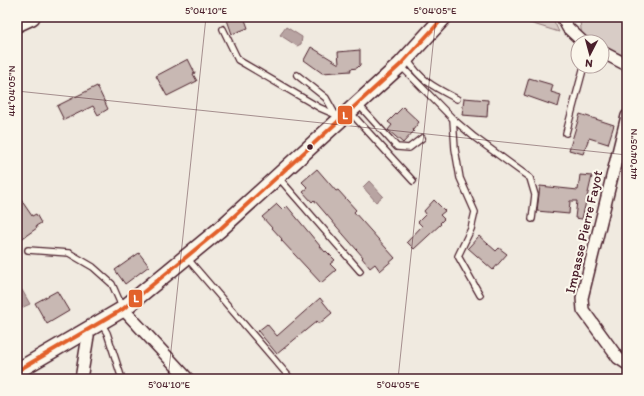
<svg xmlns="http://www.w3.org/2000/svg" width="644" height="396" font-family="Itim,sans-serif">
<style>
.green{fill:#d8ccc6;stroke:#917678}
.water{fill:#b8a4a2;stroke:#8c6f72}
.building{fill:#c8b8b3;stroke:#4a1f2b}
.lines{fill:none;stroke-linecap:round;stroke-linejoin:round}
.lane-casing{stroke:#4a1f2b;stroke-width:8}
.street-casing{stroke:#4a1f2b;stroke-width:14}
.secondary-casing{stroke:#4a1f2b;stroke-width:18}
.lane{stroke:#fbf7ec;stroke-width:5.5}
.street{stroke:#fbf7ec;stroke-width:11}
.secondary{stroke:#fbf7ec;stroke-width:15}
.bus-1-casing{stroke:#fbf7ec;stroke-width:7}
.bus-1{stroke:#e2612b;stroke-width:4}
.ticks{fill:none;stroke:#4a1f2b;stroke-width:1;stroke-opacity:0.45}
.bus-dot{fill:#4a1f2b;stroke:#fbf7ec;stroke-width:1.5}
.labels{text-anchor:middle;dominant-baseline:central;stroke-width:4;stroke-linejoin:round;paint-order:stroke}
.street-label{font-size:14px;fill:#4a1f2b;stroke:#fbf7ec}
.line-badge{stroke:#fbf7ec;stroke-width:1.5}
.badge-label{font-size:11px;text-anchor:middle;font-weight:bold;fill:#fff}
.neatline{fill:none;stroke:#4a1f2b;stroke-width:1.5}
.ticks-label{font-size:10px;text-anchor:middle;fill:#4a1f2b}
</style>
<rect width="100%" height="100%" fill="#f0eae0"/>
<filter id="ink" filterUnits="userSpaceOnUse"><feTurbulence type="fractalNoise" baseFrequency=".025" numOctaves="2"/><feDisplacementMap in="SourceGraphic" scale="8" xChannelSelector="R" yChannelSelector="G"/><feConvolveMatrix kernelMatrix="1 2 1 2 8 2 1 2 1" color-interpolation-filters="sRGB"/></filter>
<g filter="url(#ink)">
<g class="green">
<path d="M512,17H552L559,32L511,17Z"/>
<path d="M584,17H627V57L602,46V42H594L582,37L580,21Z"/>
</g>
<g class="water">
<path d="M286,27L302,37L301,44L297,46L280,35Z"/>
<path d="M369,181L383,196L376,202L363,187Z"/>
<path d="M22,290L30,304L21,308L17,301V292Z"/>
</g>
<g class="building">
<path d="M226,17H244L248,28L232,34Z"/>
<path d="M311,47L339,64L338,52L360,50V65L357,68L350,69L351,71L322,73L304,60Z"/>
<path d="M188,59L195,73L193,74L197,81L167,96L156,76Z"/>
<path d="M529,78L553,85L551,92L561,95L558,107L524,95Z"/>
<path d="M97,86L108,109L98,115L93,106L64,120L57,106Z"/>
<path d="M464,98L488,100L487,117L462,115Z"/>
<path d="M403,107L419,122L413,130L414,131L403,143L388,130L392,125L388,122Z"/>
<path d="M580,114L614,125L608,144L589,138L583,154L569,150Z"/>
<path d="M317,169L336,191L338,190L356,210L354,212L395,258L380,271L375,264L370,268L362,258L363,257L337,227L314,200L312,202L303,192L308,188L302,182Z"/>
<path d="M580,175L592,176L582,219L575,218L577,201H570L569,214L537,211L540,186L578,190Z"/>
<path d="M17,194L32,216L36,214L41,223L36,226L37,228L17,242Z"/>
<path d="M434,200L445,211L440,215L444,219L440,223L441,224L414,249L407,242L422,226L418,222L426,214L424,211Z"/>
<path d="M277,204L283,210L287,206L325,252L326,251L335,260L330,264L336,270L321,283L281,240L282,239L262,217Z"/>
<path d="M479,236L496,251L499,248L507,254L493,270L468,248Z"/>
<path d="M139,253L149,266L125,284L115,270Z"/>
<path d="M57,291L69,311L47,324L35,303Z"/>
<path d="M320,298L332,313L319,324L317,321L277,354L258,331L267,324L277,336Z"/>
</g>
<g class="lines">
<g class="lane-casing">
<g id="lane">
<path d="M223,29L238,60L320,108L341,117"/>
<path d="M407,59C421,81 434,87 457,99"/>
<path d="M401,66L453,119L455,149L460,178L475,212L471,229L458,256L480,295"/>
<path d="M297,75L326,98L335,114"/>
<path d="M358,104L397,147L409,148L422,138"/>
<path d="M350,112L413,181"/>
<path d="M453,119L474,137L530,178L535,195L532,219"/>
<path d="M566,133L584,66"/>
<path d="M278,177L360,271"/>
<path d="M28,250L69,253L93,267L112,284L123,309"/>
<path d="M187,258L291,379"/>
<path d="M101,323L107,333L122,379"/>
</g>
</g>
<g class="street-casing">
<g id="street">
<path d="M562,17L568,28L583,42"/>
<path d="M602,52L627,65"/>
<path d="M627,116L582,298L583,310L618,358L627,364"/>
<path d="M123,309L188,379"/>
<path d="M81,379L89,330"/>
</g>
</g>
<g class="secondary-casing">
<g id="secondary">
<path d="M17,24L32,17"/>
<path d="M17,371L123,309L219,230L400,65L444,17"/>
</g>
</g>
<use href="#lane" class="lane"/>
<use href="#street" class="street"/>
<use href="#secondary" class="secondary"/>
<g class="bus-1-casing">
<path id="bus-1" d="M17,371L123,309L219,230L400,65L444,17"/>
</g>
<use href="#bus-1" class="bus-1"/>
</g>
</g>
<path class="ticks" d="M17,91L627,155M168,379L206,17M398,379L436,17"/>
<circle class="bus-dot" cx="310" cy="147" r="3.5"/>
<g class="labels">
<g class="street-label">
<text transform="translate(584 232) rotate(-77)">Impasse Pierre Fayot</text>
</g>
</g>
<g class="line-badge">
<rect x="337" y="105" width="16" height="20" rx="4" fill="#e2612b"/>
<rect x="128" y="289" width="15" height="19" rx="4" fill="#e2612b"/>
</g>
<g class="badge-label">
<text x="345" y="119">L</text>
<text x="136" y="302">L</text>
</g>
<rect width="644" height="396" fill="none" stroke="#fbf7ec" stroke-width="44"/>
<g transform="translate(590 54) rotate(186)"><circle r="19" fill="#fbf7ec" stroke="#b4a19f"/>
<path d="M0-3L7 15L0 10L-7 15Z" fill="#4a1f2b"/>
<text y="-6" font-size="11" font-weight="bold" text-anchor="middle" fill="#4a1f2b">N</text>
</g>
<rect x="22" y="22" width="600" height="352" class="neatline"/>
<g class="ticks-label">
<text x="206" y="14">5°04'10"E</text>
<text x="435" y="14">5°04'05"E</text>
<text transform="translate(11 91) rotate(-90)" y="4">44°04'05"N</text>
<text transform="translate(633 154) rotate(-90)" y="4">44°04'05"N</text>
<text x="169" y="388">5°04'10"E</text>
<text x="398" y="388">5°04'05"E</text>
</g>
</svg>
